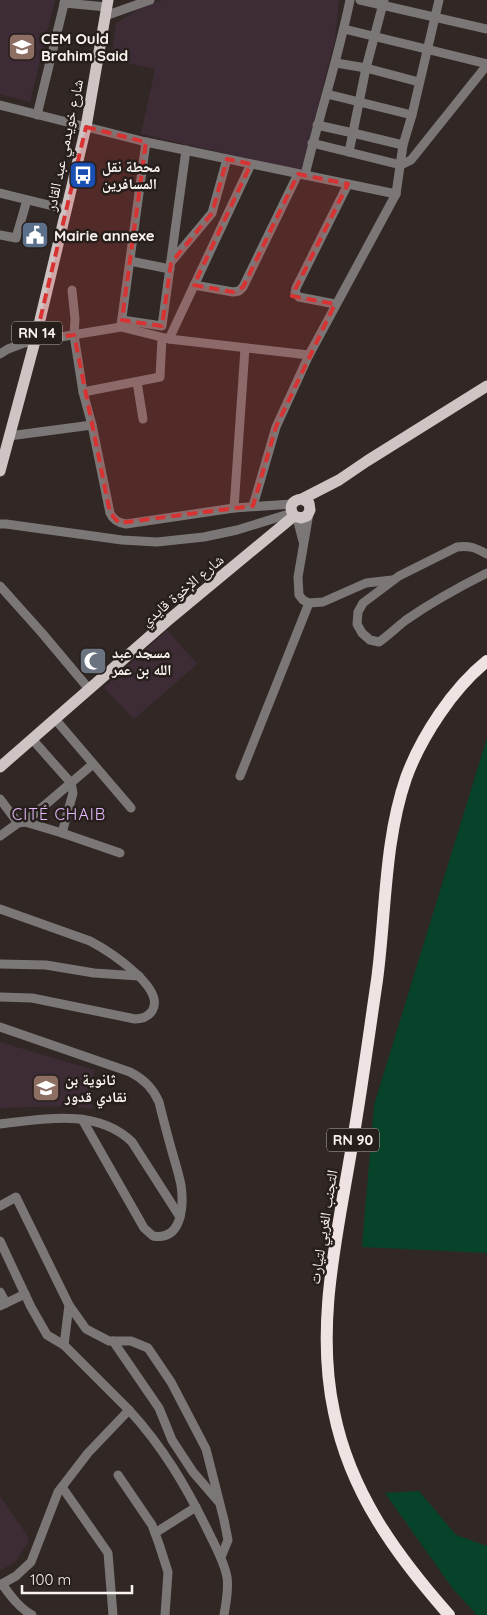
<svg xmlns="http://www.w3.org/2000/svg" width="487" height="1615" font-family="Quicksand,'Noto Naskh Arabic',sans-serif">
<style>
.education{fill:#3d2c36}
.green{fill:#07422a}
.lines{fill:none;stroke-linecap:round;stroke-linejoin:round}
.minor{stroke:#7c7777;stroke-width:9}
.major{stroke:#cfc4c4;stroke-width:11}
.highway{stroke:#efe2e3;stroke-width:12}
.marked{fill:#d83232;fill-opacity:0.2;stroke:#d83232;stroke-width:4;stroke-dasharray:10 6;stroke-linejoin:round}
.labels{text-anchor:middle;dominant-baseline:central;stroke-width:5;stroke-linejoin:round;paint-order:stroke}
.shield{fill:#271f1c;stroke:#bbb4b1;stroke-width:1}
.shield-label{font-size:14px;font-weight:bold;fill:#faf4f1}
.poi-label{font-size:15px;font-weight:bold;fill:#faf4f1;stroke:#271f1c;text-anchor:start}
.street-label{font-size:15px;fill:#faf4f1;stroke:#271f1c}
.neighbourhood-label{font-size:16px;letter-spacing:1px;fill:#e4bbfd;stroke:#271f1c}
</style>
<rect width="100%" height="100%" fill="#312825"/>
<g class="education">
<path d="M0,0H55L30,102L0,94Z"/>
<path d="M163,0H339L335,39L301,171L141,134L155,69L111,60L116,23L146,5Z"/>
<path d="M167,630L197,664L134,719L104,688Z"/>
<path d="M0,1042L94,1070L92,1109L64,1106L0,1108Z"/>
<path d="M0,1496L27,1535L29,1541L16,1561L0,1571Z"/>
</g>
<g class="green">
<path d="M487,738V1253L362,1247L374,1105Z"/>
<path d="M419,1491L456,1535L487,1546V1615H477L453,1589L385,1493Z"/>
</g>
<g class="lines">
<g class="minor">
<path d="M360,0L487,29"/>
<path d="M64,3L107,7"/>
<path d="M105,16L150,0"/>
<path d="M344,29L487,64"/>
<path d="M336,63L366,68L419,82"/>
<path d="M327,94L412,115"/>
<path d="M0,105L146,142L396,194"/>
<path d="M37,115L65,0"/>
<path d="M317,125L353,133L403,145"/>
<path d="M312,143L401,165L411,160L487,65"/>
<path d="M349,152L366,68L384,0"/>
<path d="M305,175C319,116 338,59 350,0"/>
<path d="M0,193L65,209"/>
<path d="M0,235L16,238L27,200"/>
<path d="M130,261L170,269"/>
<path d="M171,262L212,213L227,159"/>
<path d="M194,285L233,292L239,291L243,287L298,174"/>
<path d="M72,290L75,319L74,335L83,392L92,425L110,513C113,520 119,523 126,524L234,508L292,504"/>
<path d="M335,304L299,297L295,293L296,288L348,184"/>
<path d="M122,320L162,326L186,150"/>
<path d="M121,325L146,142"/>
<path d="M169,339L251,164"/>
<path d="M0,354L8,349L24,343L121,327L169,339L309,355"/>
<path d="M137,382L143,419"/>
<path d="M83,392L160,377L162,338"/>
<path d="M9,436L92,425"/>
<path d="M253,506L276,427L309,355L396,194L403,145L412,115L439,0"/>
<path d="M234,508L245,348"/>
<path d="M309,513L298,577L299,595L303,600L309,603L323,602L366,583L392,580"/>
<path d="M297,518L303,541"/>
<path d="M0,524H6L122,540L157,542L204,537L237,530L292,513"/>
<path d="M487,554C476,548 469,545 457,547L399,576L363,603L358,612L357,624L362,633L370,640L379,642C389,635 397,627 406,620C432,602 459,587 487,573"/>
<path d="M0,586L42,633L89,689"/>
<path d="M55,719L131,808"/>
<path d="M32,739L71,783L73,793L62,833"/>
<path d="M240,776L309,603"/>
<path d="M0,799L18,823"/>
<path d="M25,822L62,833L120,853"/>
<path d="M0,836L18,823L25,822L93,764"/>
<path d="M0,909L90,941C107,950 167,988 152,1011C148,1017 142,1019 135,1019L32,998L0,997"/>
<path d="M0,964L46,965L94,973L139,976"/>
<path d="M0,1027L130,1072C144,1079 153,1088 159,1102C163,1119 168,1137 173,1155C176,1165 179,1175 181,1185C184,1206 182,1241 153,1236L144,1228L82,1119"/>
<path d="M0,1124C44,1119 97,1108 132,1142L180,1217"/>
<path d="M0,1206L16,1197L69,1305L64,1345"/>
<path d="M0,1241L31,1307L47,1335L64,1345L129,1410"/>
<path d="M0,1292L6,1303"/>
<path d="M69,1305L86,1329L109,1341H131L148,1348L171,1382L206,1449L224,1520L228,1540L221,1557"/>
<path d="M0,1306L25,1294"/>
<path d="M113,1341L159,1408L172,1440L193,1472L218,1501"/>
<path d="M118,1475L152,1525L159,1544L168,1572L165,1615"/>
<path d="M62,1487L108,1553L113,1615"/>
<path d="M155,1533L196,1507"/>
<path d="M2,1584C10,1595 19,1608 32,1615"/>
<path d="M0,1585L16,1576L31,1562L58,1492L88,1453L129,1410C163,1447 186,1486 208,1531C215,1546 224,1561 227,1577C229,1590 226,1602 224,1615"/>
</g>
<g class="major">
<path d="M0,471L35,341L86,127L108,0"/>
<path d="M302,499L309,503L310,510L307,516L301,518L294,516C288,507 292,500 302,499L339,480L367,461L487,386"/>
<path d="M0,767L166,622L294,516"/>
</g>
<path class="highway" d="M449,1615C396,1555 350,1492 334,1412C316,1329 335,1245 349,1163C360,1102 368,1041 377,980C386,913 384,842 406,778C421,737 453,688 487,661"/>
</g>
<path class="marked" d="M86,127L146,142L122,320L162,326L171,263L212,213L227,159L251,164L194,285L233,292L243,287L298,174L348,184L292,296L335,304L276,427L253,506L119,523L110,513L74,335L35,341Z"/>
<defs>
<g id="school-square" transform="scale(1.4375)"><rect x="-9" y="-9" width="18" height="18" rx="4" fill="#8d6e63" stroke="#271f1c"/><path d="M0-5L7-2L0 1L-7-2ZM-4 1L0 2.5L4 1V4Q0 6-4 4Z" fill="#fff"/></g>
<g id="bus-square" transform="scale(1.4375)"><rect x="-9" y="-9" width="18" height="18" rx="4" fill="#1a4fb4" stroke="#271f1c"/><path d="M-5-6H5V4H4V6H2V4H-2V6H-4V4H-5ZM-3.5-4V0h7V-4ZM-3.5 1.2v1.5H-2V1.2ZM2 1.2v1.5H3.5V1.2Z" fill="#fff"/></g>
<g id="civic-square" transform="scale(1.4375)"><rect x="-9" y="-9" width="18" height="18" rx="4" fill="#5c6f8a" stroke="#271f1c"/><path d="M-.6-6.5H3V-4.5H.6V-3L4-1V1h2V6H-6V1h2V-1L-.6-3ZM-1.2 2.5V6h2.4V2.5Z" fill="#fff"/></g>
<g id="mosque-square" transform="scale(1.4375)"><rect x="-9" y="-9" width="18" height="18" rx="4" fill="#6b7280" stroke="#271f1c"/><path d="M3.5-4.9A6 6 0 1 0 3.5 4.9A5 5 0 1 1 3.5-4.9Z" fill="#fff"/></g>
</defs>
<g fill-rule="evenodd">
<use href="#school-square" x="22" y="47"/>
<use href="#bus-square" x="83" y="175"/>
<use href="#civic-square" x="35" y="235"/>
<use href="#mosque-square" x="93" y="661"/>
<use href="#school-square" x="46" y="1088"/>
</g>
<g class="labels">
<g class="shield">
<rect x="12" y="321.5" width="50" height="23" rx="4"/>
<rect x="327" y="1128.5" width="52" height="23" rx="4"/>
</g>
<g class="shield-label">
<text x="37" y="333">RN 14</text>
<text x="353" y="1140">RN 90</text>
</g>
<g class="poi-label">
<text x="41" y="38">CEM Ould<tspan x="41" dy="17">Brahim Said</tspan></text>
<text x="102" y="166">محطة نقل<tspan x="102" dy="17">المسافرين</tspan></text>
<text x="54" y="235">Mairie annexe</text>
<text x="112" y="652">مسجد عبد<tspan x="112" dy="17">الله بن عمر</tspan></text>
<text x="65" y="1079">ثانوية بن<tspan x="65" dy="17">نقادي قدور</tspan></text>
</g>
<g class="street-label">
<text transform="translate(64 145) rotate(-78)">شارع خويدمي عبد القادر</text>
<text transform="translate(182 590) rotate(-40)">شارع الإخوة قايدي</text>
<text transform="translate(323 1227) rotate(-81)">التجنب الغربي لتيارت</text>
</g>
<g class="neighbourhood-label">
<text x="59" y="814">CITÉ CHAIB</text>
</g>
</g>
<path d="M22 1585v8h110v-8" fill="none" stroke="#faf4f1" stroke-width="2.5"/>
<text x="30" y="1585" font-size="15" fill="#faf4f1" stroke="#271f1c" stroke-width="4" paint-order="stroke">100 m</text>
</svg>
